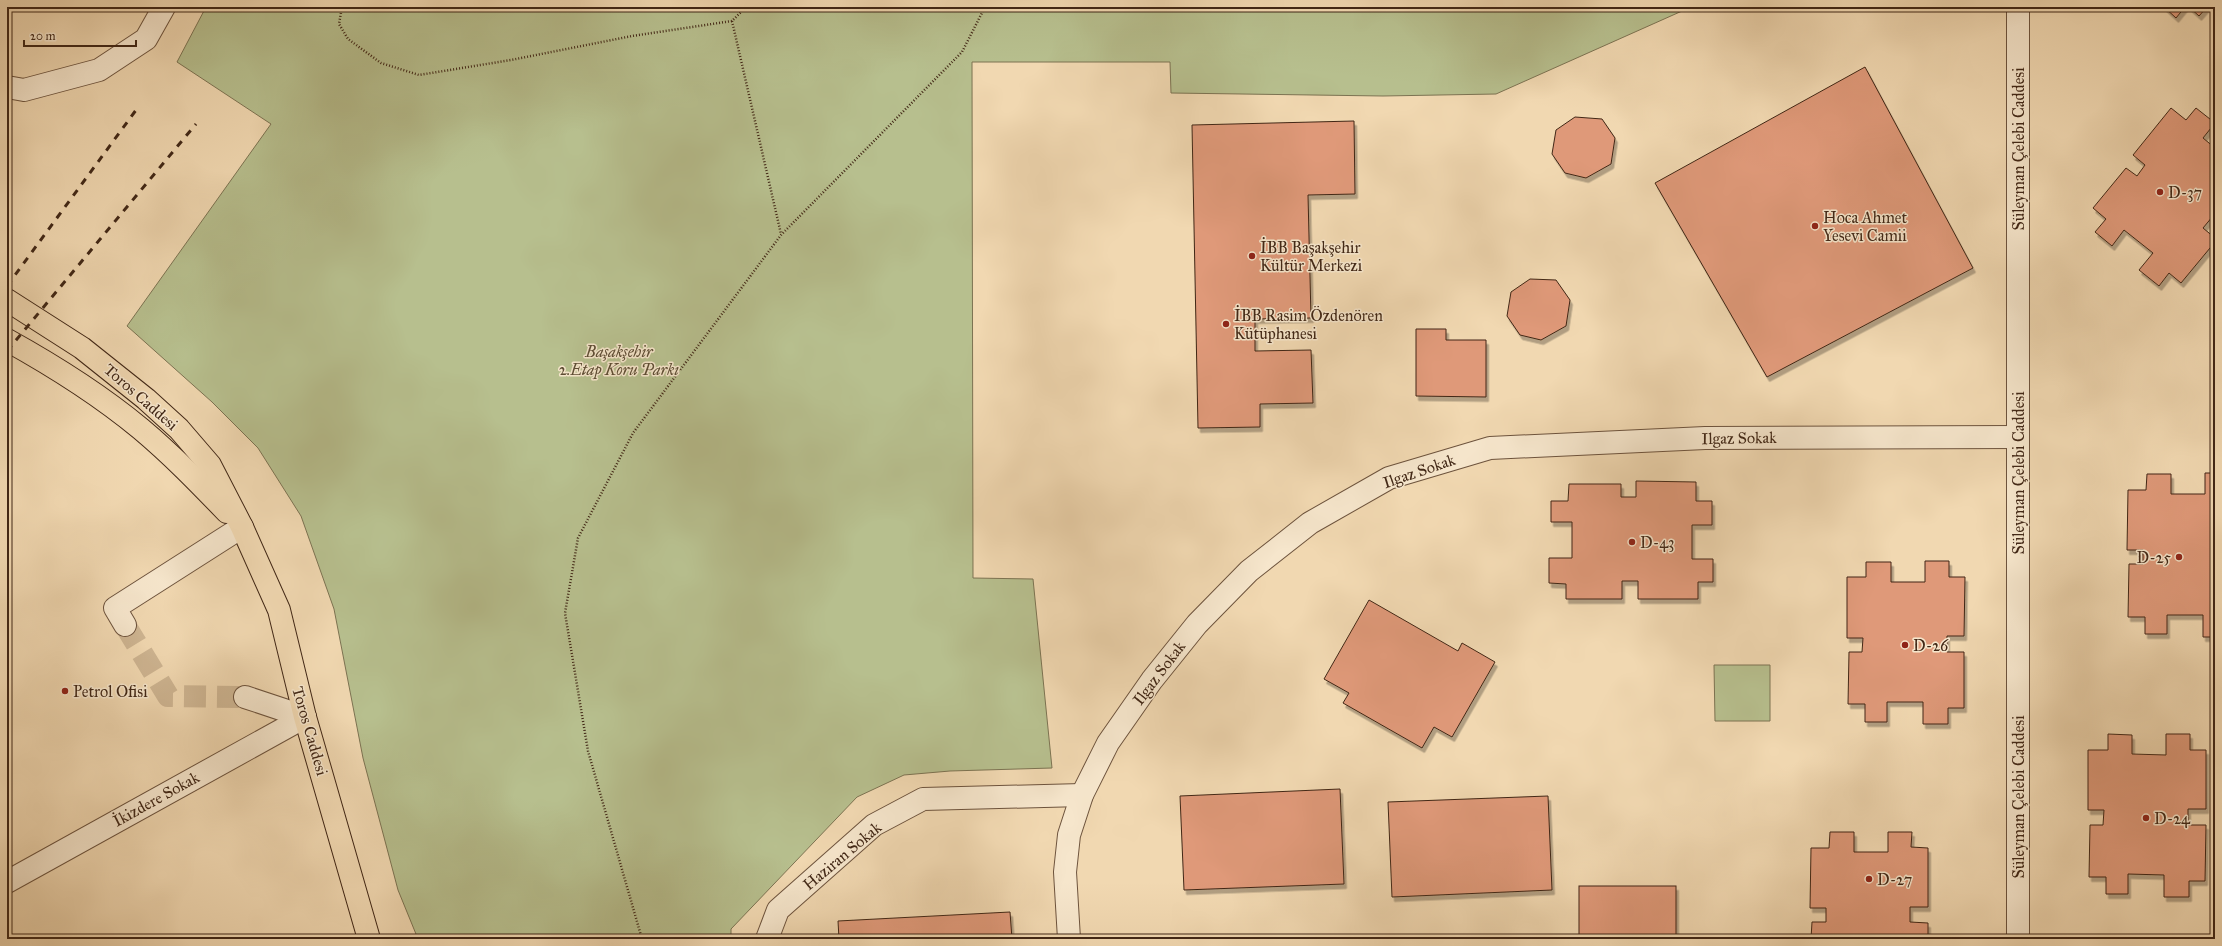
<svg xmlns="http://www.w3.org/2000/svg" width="2222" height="946" font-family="'IM FELL Great Primer',serif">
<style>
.green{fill:#b7bf8e;stroke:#7c7352}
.building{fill:#df9979;stroke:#412716;filter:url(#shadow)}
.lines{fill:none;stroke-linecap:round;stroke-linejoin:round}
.minor-tunnel{stroke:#ceb592;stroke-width:22;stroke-dasharray:22 11;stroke-linecap:butt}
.minor-casing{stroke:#6d533d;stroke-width:24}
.major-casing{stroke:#412716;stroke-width:24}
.path{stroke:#412716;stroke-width:2.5;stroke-dasharray:1 2;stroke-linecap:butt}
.minor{stroke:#f6e6cc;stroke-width:22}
.major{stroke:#f1d8b1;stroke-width:22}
.rail{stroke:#412716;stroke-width:3;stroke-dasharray:7 7;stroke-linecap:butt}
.poi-dot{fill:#8f2418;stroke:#f6e6cc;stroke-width:1.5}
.labels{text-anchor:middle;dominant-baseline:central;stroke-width:3;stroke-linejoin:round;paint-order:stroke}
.street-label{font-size:16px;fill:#412716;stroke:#f6e6cc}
.poi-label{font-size:16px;fill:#412716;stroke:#f6e6cc;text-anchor:start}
.park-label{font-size:16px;font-style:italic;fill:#5e4d34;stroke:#f6e6cc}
</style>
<defs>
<filter id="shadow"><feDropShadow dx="2.5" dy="4.5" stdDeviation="0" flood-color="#0004"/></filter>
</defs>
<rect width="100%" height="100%" fill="#f1d8b1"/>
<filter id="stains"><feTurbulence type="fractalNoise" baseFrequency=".005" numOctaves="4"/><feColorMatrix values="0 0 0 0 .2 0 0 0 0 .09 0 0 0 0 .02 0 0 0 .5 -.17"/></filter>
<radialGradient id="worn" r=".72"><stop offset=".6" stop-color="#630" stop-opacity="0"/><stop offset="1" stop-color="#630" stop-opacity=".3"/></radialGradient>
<g class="green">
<path d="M206,7H1691L1496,94L1383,96L1171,93L1170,62H972L973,578L1033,579L1052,768L950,771L904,775L857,797L731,929V939H418L398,890L363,758L334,609L301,516L258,448L212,402L127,326L271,124L177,62Z"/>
<path d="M1714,665H1770V721H1715Z"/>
</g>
<g class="building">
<path d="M2164,7H2185L2176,18Z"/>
<path d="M2189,7H2207L2199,16Z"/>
<path d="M1865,67L1973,268L1767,377L1655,183Z"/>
<path d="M2171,108L2186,120L2196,108L2215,123L2203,138L2215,148V218L2213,216L2203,228L2215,238V242L2181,283L2169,273L2159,286L2139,270L2153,253L2124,230L2112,246L2095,232L2106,219L2093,208L2126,168L2137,176L2145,165L2133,155Z"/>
<path d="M1575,117L1602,119L1615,138L1611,164L1586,178L1565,173L1552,154L1556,130Z"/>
<path d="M1354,121L1355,194L1308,195L1311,318L1255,319V351L1311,350L1313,403L1260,404V427L1198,428L1192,125Z"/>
<path d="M1530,279L1556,280L1570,300L1566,326L1541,340L1520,335L1507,316L1511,292Z"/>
<path d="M1416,329H1446V340H1486V397L1416,396Z"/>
<path d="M2205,473H2215V637H2203V615H2167V634H2145V617H2128L2129,564H2143V550H2127L2128,490H2146L2147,474H2171V494H2205Z"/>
<path d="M1636,481L1696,482V501H1712V525H1692V559H1713V582H1698V599H1638V581H1622V599H1566V584L1549,583V558H1572V522H1551V501H1568L1569,484H1621V497H1636Z"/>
<path d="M1925,561H1949V577H1965L1964,636H1947V652H1964V708H1948V724H1923V702H1887V722H1865V704H1848L1849,652H1862L1863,638H1847V577H1866V562H1891V582H1925Z"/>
<path d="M1369,600L1458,651L1462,643L1495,662L1452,737L1434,727L1422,748L1343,703L1349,693L1324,679Z"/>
<path d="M2108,734L2132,735V754L2166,755V734H2190V750H2206V809H2188V825H2206L2205,881H2189V897H2164V875L2128,874V894H2106V877H2089L2090,825H2103L2104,810H2088V750H2108Z"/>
<path d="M1340,789L1344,884L1184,890L1180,796Z"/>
<path d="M1548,796L1552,890L1392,897L1388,802Z"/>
<path d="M1830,832H1854V852H1888V832H1912L1911,847L1928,848V907H1910V922L1928,923V939H1811L1812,922H1826V908H1810L1811,848H1829Z"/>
<rect x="1579" y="886" width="97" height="53"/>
<path d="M1010,912L1012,939H839L838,921Z"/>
</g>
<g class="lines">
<path class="minor-tunnel" d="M125,625L168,696L245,697"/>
<g class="minor-casing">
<g id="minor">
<path d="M7,87L24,90L99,70L146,39L164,7"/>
<path d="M125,625L115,608L242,527"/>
<path d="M245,697L305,717"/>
<path d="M7,882L305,717"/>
<path d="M767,939L778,910L874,825L923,799L1082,795"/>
<path d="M1069,939L1065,872L1069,835L1082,795L1108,743L1152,680L1197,624L1249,571L1310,523L1389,478L1490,448L1705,438L2018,437"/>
<path d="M2018,939V7"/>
</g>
</g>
<g class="major-casing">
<g id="major">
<path d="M7,300L82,348L146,399L179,429L210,465L242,527L279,610L305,717L369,939"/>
<path d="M7,340C54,366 100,395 141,429C172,455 199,483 227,512"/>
</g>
</g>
<g class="path">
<path d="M342,7L339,24L348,39L381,63L419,75L511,60L632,36L732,21L746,7"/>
<path d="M732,21L781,234"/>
<path d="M642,939L588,751L565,613L578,538L633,433L781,235L962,52L985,7"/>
</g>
<use href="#minor" class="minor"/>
<use href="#major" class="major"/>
<g class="rail">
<path d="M7,286L139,106"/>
<path d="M7,351L196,124"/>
</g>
</g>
<g class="poi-dot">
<circle cx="2160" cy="192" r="4"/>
<circle cx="1815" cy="226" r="4"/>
<circle cx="1252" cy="256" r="4"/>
<circle cx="1226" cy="324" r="4"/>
<circle cx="1632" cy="542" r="4"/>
<circle cx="2179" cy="557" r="4"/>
<circle cx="1905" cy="645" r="4"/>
<circle cx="65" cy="691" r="4"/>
<circle cx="2146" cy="818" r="4"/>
<circle cx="1869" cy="879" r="4"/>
</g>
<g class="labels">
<g class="street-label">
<text transform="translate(2018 149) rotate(-90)">Süleyman Çelebi Caddesi</text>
<text transform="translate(141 397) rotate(41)">Toros Caddesi</text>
<text transform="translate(1739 438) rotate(-1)">Ilgaz Sokak</text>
<text transform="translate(1419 471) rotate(-19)">Ilgaz Sokak</text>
<text transform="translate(2018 473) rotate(-90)">Süleyman Çelebi Caddesi</text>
<text transform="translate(1159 673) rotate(-53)">Ilgaz Sokak</text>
<text transform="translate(310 731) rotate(74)">Toros Caddesi</text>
<text transform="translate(2018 797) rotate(-90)">Süleyman Çelebi Caddesi</text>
<text transform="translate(156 799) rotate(-29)">İkizdere Sokak</text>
<text transform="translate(842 856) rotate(-40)">Haziran Sokak</text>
</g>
<g class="poi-label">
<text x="2168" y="192">D-37</text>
<text x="1823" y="217">Hoca Ahmet<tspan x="1823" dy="18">Yesevi Camii</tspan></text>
<text x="1260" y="247">İBB Başakşehir<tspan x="1260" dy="18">Kültür Merkezi</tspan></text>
<text x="1234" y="315">İBB Rasim Özdenören<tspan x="1234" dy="18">Kütüphanesi</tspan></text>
<text x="1640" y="542">D-43</text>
<text x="2171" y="557" text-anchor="end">D-25</text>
<text x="1913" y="645">D-26</text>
<text x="73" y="691">Petrol Ofisi</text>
<text x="2154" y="818">D-24</text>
<text x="1877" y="879">D-27</text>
</g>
<g class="park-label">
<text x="619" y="351">Başakşehir<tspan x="619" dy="18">2.Etap Koru Parkı</tspan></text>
</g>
</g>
<rect width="2222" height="946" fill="none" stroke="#f1d8b1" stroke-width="24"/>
<rect x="8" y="8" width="2206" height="930" fill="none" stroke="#412716" stroke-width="2"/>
<rect x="12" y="12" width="2198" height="922" fill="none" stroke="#412716"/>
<path d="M24 40v6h112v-6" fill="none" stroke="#412716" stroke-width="2"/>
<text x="30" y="40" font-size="12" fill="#412716" stroke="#f6e6cc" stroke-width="3" paint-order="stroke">20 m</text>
<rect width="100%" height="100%" filter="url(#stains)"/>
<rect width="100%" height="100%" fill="url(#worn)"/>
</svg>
